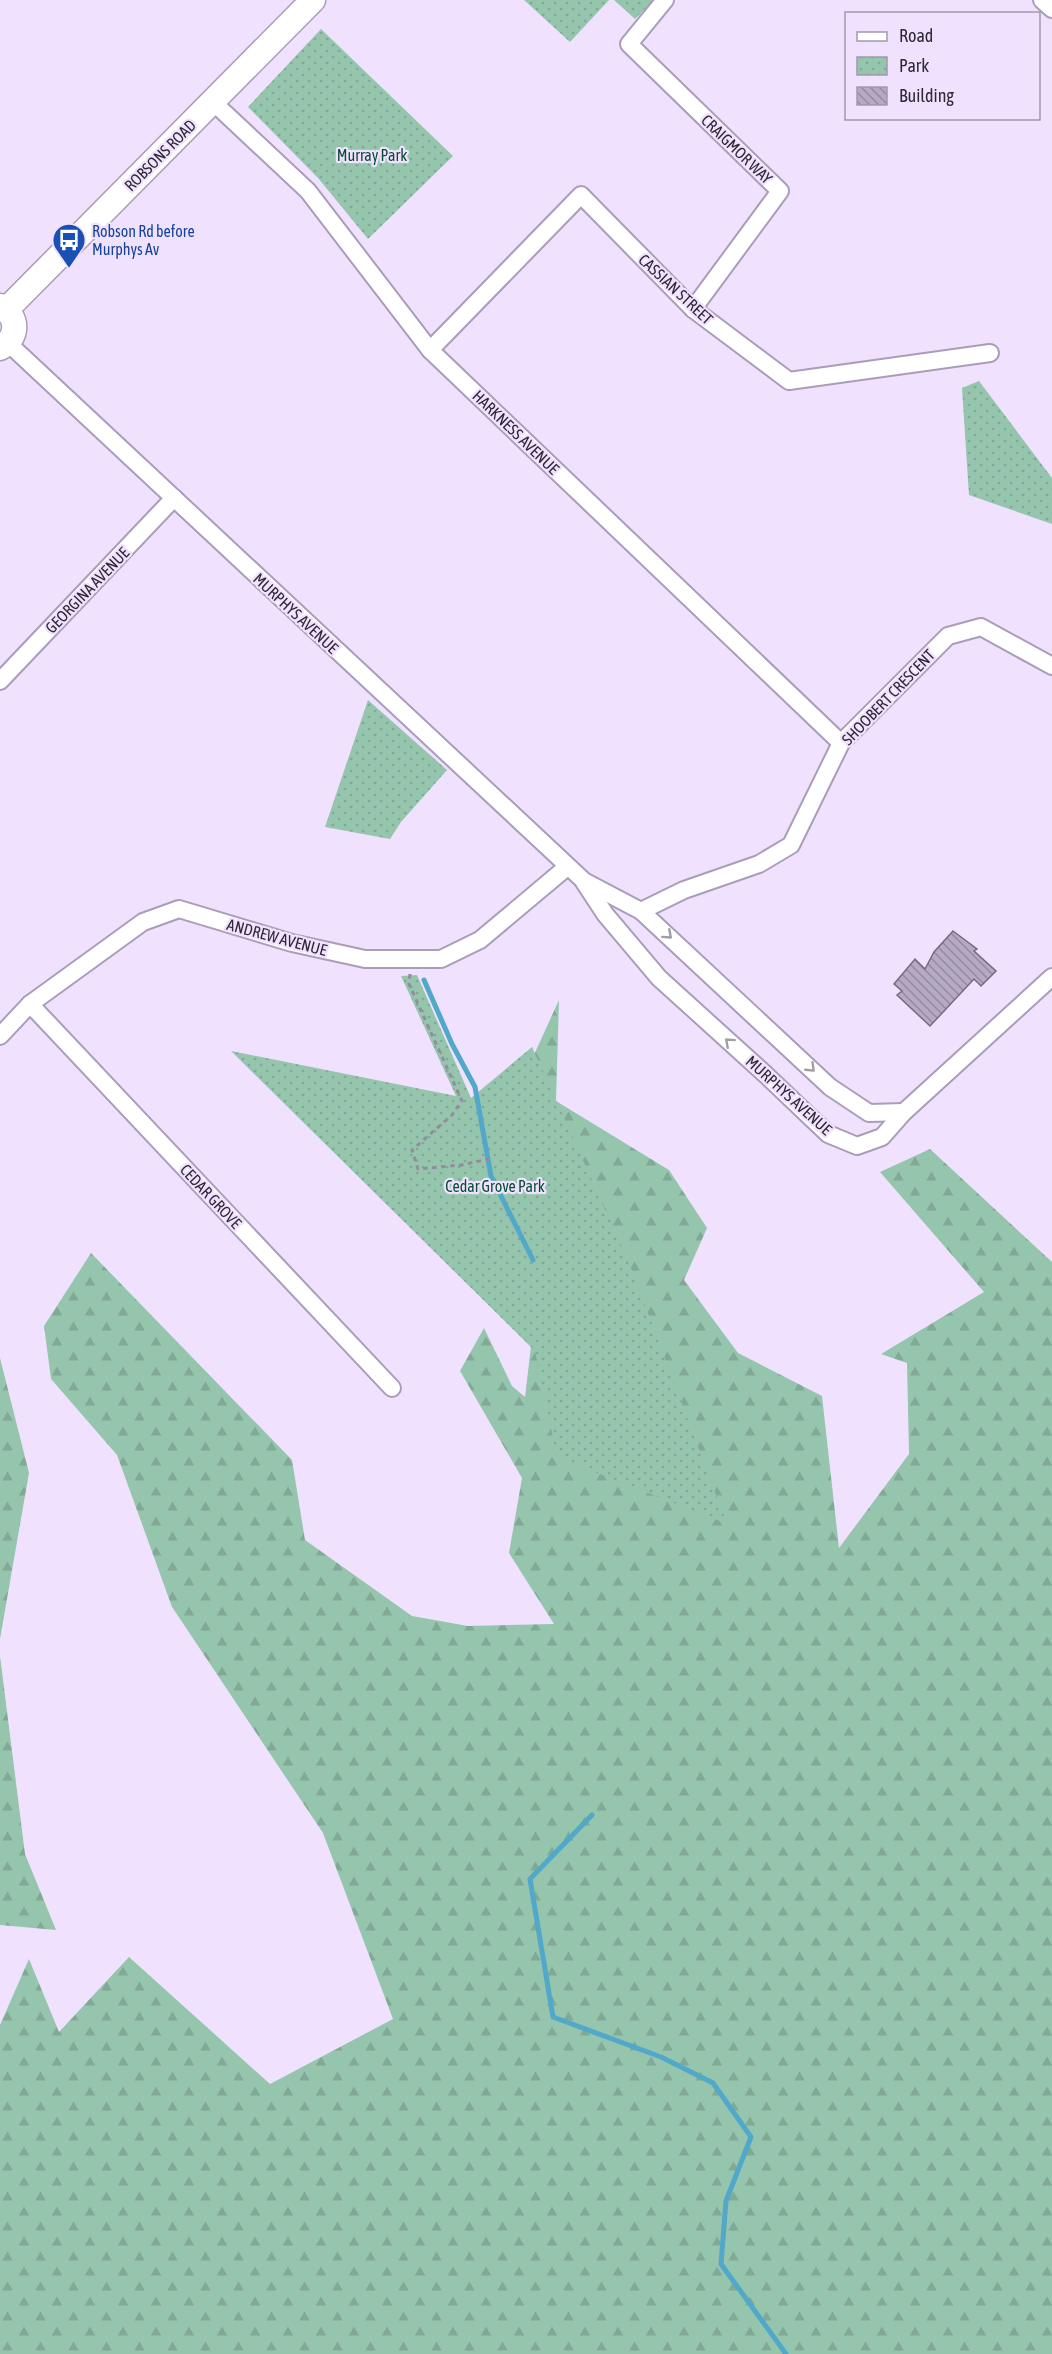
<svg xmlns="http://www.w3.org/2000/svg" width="1052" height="2354" font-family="'Asap Condensed',sans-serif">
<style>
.forest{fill:url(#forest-firs)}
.park{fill:url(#park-dots)}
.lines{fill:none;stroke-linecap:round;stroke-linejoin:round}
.stream{stroke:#51a8c9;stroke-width:5}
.building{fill:url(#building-back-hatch);stroke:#766a83;stroke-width:1.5}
.minor-casing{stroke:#aa9db8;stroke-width:20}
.secondary-casing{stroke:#aa9db8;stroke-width:27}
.path{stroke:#958b9f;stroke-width:3;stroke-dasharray:4.5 4.5;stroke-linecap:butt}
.minor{stroke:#fff;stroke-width:16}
.secondary{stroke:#fff;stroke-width:24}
.oneway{stroke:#a09ea3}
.labels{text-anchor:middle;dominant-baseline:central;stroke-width:4.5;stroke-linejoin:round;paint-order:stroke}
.street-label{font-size:16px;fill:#2d2833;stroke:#f0e2ff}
.park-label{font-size:16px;fill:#094c33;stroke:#f0e2ff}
.transit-label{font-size:16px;fill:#164399;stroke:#f0e2ff;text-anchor:start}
</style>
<defs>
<pattern id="forest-firs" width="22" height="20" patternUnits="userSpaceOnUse" patternTransform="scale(1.5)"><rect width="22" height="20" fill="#95c5ad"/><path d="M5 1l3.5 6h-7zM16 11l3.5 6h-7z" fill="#81a995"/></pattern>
<pattern id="park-dots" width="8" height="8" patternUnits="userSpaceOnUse" patternTransform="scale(1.5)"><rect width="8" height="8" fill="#95c5ad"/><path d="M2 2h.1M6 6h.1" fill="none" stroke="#81a995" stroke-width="1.8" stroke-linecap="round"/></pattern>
<pattern id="building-back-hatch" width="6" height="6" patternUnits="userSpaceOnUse" patternTransform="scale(1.5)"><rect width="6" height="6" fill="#b6a9c5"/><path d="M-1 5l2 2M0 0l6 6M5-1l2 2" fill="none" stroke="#948aa1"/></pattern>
</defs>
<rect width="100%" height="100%" fill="#f0e2ff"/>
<g class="forest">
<path d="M559,1000L556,1101L669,1170L707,1228L684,1280L738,1353L822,1396L839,1548L909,1454L907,1363L881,1354L984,1292L880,1172L930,1149L1052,1262V2354H0V2025L29,1959L59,2032L129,1957L270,2084L393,2019L323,1833L172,1607L117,1455L51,1379L44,1326L91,1253L292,1460L305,1540L412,1616L468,1626L554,1624L509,1553L522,1478L460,1371L484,1328L512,1386L525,1397L537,1296L501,1127Z"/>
<path d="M0,1358L29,1473L0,1639Z"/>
<path d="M0,1656L25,1854L56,1930L0,1925Z"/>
</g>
<g class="park">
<path d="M524,0H609L570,42Z"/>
<path d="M614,0H654L635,19Z"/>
<path d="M321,29L453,156L368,239L318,178L248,107Z"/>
<path d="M979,381L1052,478V524L969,495L962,388Z"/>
<path d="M368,700L447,770L401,822L390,839L325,827Z"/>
<path d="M417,975L471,1098L532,1047L628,1260L727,1524L557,1457L535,1351L231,1051L456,1096L401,976Z"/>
</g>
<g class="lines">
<g class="stream">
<path d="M424,980L452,1044L475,1087L491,1176L533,1260"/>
<path d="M592,1815L530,1879L553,2017L661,2057L713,2083L751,2137L726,2201L721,2264L786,2354"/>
</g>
</g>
<path class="building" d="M953,931L977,949L974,951L996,971L981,986L974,979L930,1026L897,995L902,991L894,984L915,959L925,969L934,952Z"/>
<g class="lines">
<g class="minor-casing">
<g id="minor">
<path d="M665,0L629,44L780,191L693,309"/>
<path d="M1042,0L1052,9"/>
<path d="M213,102L308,191L430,350L841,743"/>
<path d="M8,343L584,881L641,911L830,1087L869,1113L904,1112"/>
<path d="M430,350L581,195L693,309L789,381L990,353"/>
<path d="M0,681L174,498"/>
<path d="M584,882L605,914L659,978L765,1074L828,1134L857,1146L882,1137L904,1112L1052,977"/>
<path d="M641,911L684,890L759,864L791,845L841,743L948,636L981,627L1052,666"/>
<path d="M30,1004L392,1388"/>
<path d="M0,1036L30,1004L143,922L179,909L292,943L365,959H441L480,940L567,867"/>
</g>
</g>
<g class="secondary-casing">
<g id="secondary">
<path d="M0,306C19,316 19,338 0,348"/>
<path d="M6,310L313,0"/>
</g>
</g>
<path class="path" d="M410,974L409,984L462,1101L452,1115L412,1150L418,1169L461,1165L489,1159"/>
<use href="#minor" class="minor"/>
<use href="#secondary" class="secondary"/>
</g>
<defs><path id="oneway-chevron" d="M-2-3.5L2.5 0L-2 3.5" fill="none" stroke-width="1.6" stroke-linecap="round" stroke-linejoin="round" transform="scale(1.5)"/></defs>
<g class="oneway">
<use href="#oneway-chevron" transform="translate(668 935) rotate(42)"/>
<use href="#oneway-chevron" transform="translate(729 1042) rotate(-138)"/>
<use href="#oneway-chevron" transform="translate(811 1068) rotate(44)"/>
</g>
<defs>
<g id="bus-pin" transform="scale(1.725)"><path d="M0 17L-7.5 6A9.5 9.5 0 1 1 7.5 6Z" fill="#1a4fb4" stroke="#f0e2ff"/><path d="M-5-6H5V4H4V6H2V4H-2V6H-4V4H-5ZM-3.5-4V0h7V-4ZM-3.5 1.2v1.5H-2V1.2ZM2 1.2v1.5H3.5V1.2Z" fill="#fff"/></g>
</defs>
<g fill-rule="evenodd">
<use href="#bus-pin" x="69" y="240"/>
</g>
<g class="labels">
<g class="street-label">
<text transform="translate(737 149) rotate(44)">CRAIGMOR WAY</text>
<text transform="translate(160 155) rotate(-45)">ROBSONS ROAD</text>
<text transform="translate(676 289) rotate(43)">CASSIAN STREET</text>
<text transform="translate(516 432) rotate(44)">HARKNESS AVENUE</text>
<text transform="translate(87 590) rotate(-46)">GEORGINA AVENUE</text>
<text transform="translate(296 613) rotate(43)">MURPHYS AVENUE</text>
<text transform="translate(888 697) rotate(-46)">SHOOBERT CRESCENT</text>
<text transform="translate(277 937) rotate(15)">ANDREW AVENUE</text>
<text transform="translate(789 1095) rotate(42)">MURPHYS AVENUE</text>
<text transform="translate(211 1196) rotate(47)">CEDAR GROVE</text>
</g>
<g class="park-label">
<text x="372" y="155">Murray Park</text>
<text x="495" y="1186">Cedar Grove Park</text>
</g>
<g class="transit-label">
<text x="92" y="231">Robson Rd before<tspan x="92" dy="18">Murphys Av</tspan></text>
</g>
</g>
<rect x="845" y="12" width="195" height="108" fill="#f0e2ff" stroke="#a298ad" stroke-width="1.5"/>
<rect x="857" y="32" width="30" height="9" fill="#ffffff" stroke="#a298ad" stroke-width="1.5"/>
<text x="899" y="42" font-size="18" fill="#2d2833">Road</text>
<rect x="857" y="57" width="30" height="18" fill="url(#park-dots)" stroke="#a298ad" stroke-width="1.5"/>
<text x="899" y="72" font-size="18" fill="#2d2833">Park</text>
<rect x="857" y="87" width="30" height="18" fill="url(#building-back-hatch)" stroke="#a298ad" stroke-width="1.5"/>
<text x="899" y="102" font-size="18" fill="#2d2833">Building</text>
</svg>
